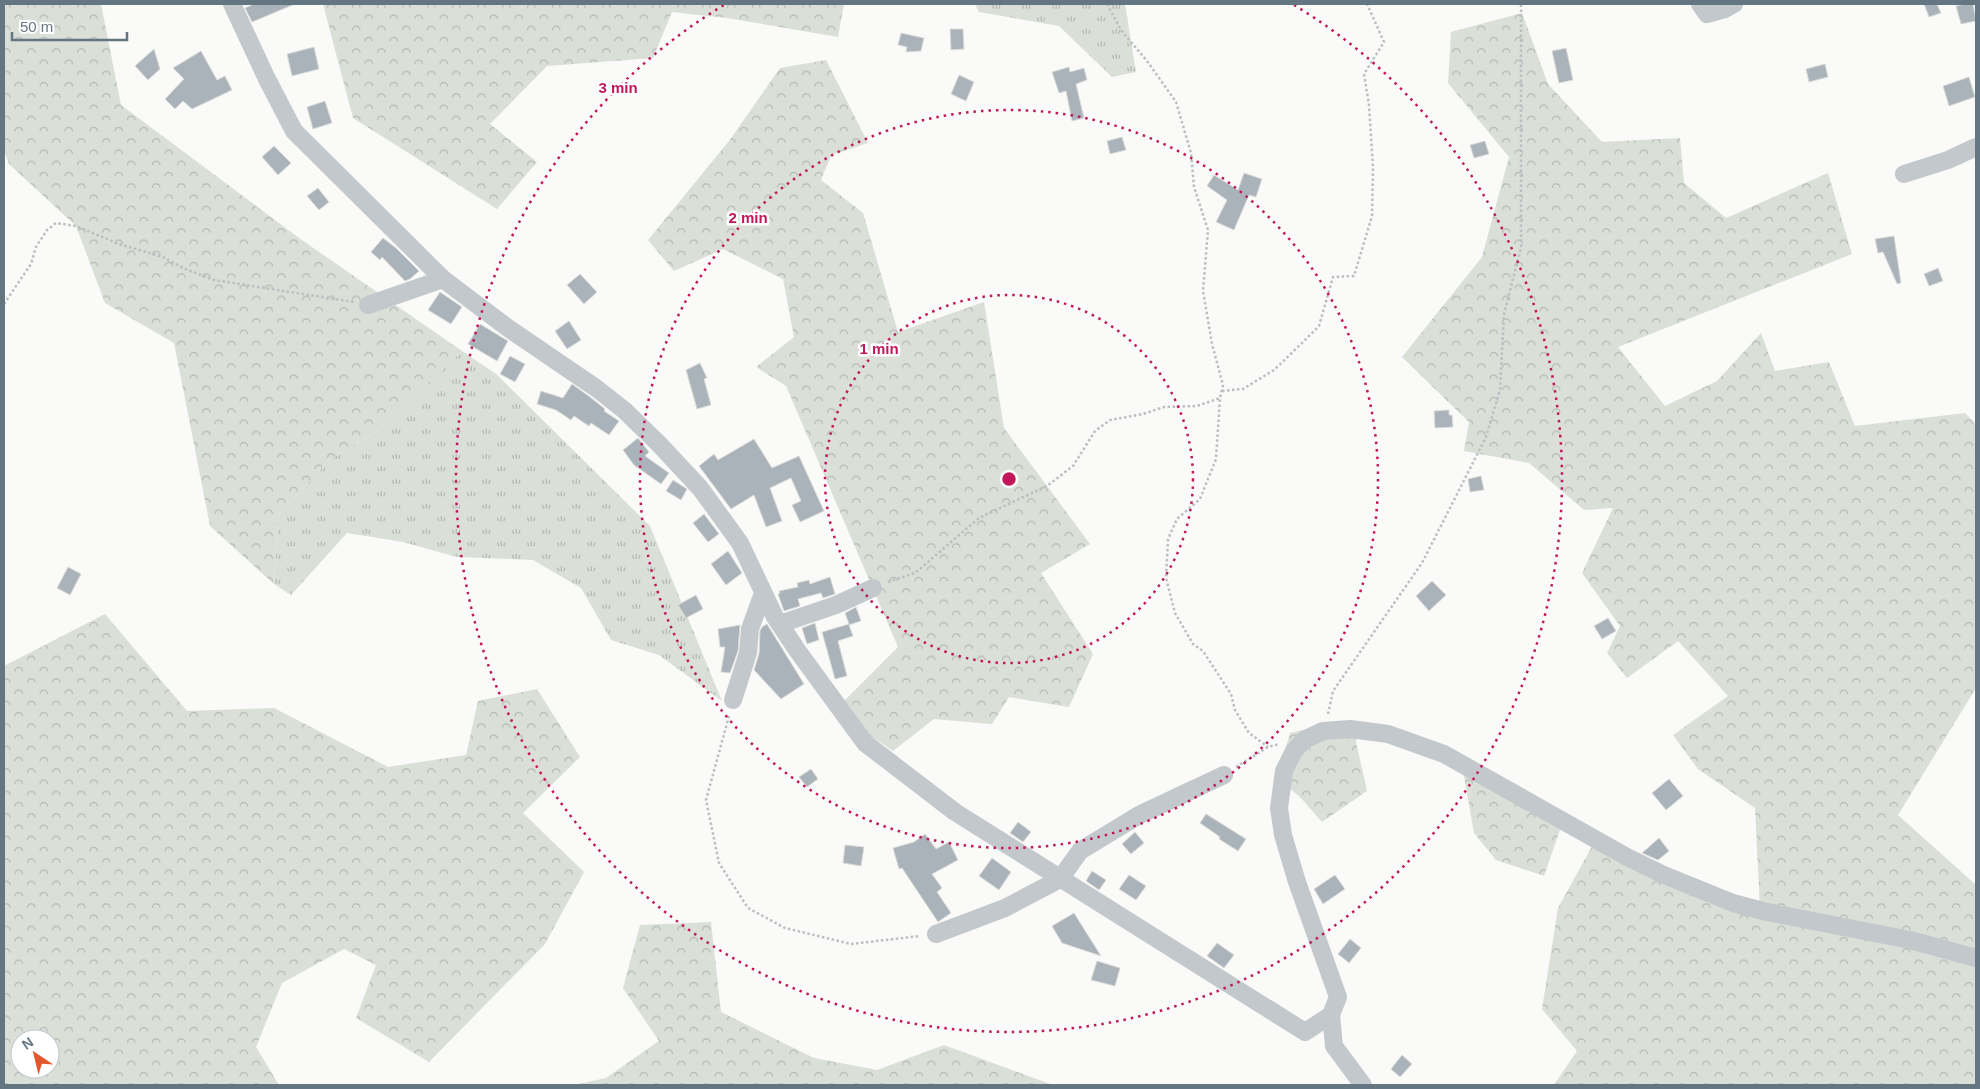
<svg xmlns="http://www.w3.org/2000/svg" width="1980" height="1089" font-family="Helvetica,sans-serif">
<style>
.grass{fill:url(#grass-tufts)}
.forest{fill:url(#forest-crowns);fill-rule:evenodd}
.building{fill:#aab3b9;stroke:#dcdcda}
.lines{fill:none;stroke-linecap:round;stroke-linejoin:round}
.path{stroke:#bbbfc2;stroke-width:2.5;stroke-dasharray:2.5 2.5;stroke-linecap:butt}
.street{stroke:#c3c8cc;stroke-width:18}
.ring{fill:none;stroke:#c2185b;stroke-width:2.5;stroke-dasharray:2.5 5}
.centre{fill:#c2185b;stroke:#fff;stroke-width:2.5}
.ring-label{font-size:15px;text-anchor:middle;font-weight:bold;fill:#c2185b;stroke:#fff;stroke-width:5;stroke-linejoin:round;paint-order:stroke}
</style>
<defs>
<pattern id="grass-tufts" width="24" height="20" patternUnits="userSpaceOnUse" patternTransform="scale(1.25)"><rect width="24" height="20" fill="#dadfd7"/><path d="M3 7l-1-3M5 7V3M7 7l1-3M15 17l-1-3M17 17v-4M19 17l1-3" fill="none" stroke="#b4b9b4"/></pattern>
<pattern id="forest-crowns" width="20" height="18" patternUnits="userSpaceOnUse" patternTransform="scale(1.25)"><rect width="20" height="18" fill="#dadfd7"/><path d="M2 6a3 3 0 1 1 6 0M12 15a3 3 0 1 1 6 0" fill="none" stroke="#b4b9b4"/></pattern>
</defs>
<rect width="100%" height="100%" fill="#fafaf8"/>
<g class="grass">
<path d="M975,4H1125L1136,72L1112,77L1059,26L979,12Z"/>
<path d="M462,351L496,374L650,526L722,701L659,655L611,640L581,588L533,560L457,557L403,542L347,533L291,595L274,584L278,516L329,460L376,432Z"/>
</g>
<g class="forest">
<path d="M4,4H101L121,105L299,238L462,351L376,432L329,460L278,516L274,584L210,526L174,343L105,303L76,226L9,164L4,151Z"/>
<path d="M323,4H844L838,37L727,18L672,12L653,58L547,66L490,124L537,162L497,209L353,118Z"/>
<path d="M1522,13L1548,84L1602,142L1680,138L1684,183L1726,218L1828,173L1852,254L1618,347L1665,406L1717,381L1761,333L1775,371L1829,362L1855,426L1965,413L1976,424V688L1898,815L1976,885V1085H1554L1577,1051L1542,1009L1558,908L1596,839L1760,909L1755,808L1698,769L1673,735L1728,696L1678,641L1627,678L1607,653L1620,626L1582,573L1613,508L1584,510L1529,463L1464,451L1469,422L1402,357L1482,257L1509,157L1448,83L1451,32Z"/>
<path d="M826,60L868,143L831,155L821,180L863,213L898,332L984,302L1004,428L1090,544L1041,573L1093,654L1069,707L1009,697L992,724L934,719L893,751L864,731L837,708L898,647L786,386L756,367L794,337L783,279L723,249L674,271L648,240L729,141L780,68Z"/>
<path d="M105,614L187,711L274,708L388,767L466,755L478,701L537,689L580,757L523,813L584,872L545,944L429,1062L356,1018L376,965L344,949L282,983L256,1047L279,1085H4V666ZM20,1039H50V1069H20Z"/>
<path d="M1360,725L1356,742L1367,791L1322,822L1300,797L1277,778L1290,733L1319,726Z"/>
<path d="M1461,759L1563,821L1544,876L1496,860L1474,833Z"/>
<path d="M711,922L721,1012L814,1058L877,1070L944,1045L1053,1085H574L606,1078L659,1041L623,988L640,925Z"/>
</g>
<g class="building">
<path d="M254,4H295L252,22L245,8Z"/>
<path d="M1924,4H1937L1941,13L1929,17Z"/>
<path d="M1965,4H1973L1976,21L1961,24L1956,6Z"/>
<path d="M950,29H963L964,49L951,50Z"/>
<path d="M901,33L924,38L921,51L906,52L907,47L898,45Z"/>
<path d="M314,47L319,69L292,76L287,54Z"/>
<path d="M1566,48L1573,80L1559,83L1552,51Z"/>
<path d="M154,49L160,69L148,80L135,66Z"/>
<path d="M201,51L217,80L225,76L232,90L192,109L183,101L175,109L165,99L184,79L173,68Z"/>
<path d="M1825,64L1828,77L1809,82L1806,69Z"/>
<path d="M1069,67L1070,72L1084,68L1087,80L1076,84L1084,118L1072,121L1066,91L1059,93L1052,72Z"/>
<path d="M959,75L974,82L966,101L951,94Z"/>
<path d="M1969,77L1975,97L1949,106L1943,86Z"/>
<path d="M325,101L332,123L313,129L307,107Z"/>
<path d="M1122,137L1126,150L1110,154L1107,141Z"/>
<path d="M1485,141L1489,154L1474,158L1470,145Z"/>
<path d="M274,146L291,163L278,175L262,157Z"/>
<path d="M1244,173L1262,179L1256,197L1249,195L1234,230L1216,222L1227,200L1207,186L1214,175L1238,190Z"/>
<path d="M318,188L329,202L319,210L307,196Z"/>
<path d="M1894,236L1901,283L1897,284L1883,252L1878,253L1875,239Z"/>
<path d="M383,238L396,248L419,271L410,279L405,281L382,257L380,260L371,252Z"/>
<path d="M1938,268L1943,281L1929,286L1924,274Z"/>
<path d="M580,274L597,292L584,304L567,285Z"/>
<path d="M440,292L462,307L451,324L428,310Z"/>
<path d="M569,321L581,340L567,349L555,331Z"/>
<path d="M480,324L508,341L497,361L468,344Z"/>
<path d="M510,356L525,364L515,382L500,374Z"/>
<path d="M700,363L707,378L704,379L711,405L697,409L686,370Z"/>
<path d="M572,384L590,397L605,409L604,411L619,421L609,435L591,423L589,426L574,416L571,420L556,410L537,404L541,391L563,398Z"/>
<path d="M1449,410V415H1452L1453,427L1435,428L1434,411Z"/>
<path d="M638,438L649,452L645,456L669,473L661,484L634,465L623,450Z"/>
<path d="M754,439L772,468L799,456L824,511L800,522L792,505L801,501L791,478L770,488L782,521L766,527L754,495L731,509L699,466L714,454L718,460Z"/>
<path d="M1481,476L1484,490L1470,492L1468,479Z"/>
<path d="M673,480L687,489L681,500L666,491Z"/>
<path d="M704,514L719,534L708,542L693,523Z"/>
<path d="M728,551L742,573L726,585L711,564Z"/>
<path d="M68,567L81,574L70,595L57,588Z"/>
<path d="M830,577L835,594L823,598L821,593L798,599L800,606L784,611L778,594L780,593L779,591L798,587L797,583L809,580L810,584Z"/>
<path d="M1432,581L1446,595L1429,611L1416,596Z"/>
<path d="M696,595L703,609L686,618L678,605Z"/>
<path d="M856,607L861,621L849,625L853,636L838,641L847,676L835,679L822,632L849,624L845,613Z"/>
<path d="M1608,618L1616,631L1602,639L1594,626Z"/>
<path d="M815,623L819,640L807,644L802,628Z"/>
<path d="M767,624L804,684L781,699L754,670L759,654L760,631L762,627Z"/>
<path d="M740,625L738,651L730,673L721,672L725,647H720L718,629Z"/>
<path d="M811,769L818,779L807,787L799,777Z"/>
<path d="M1669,779L1683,796L1666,810L1652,793Z"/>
<path d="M1206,814L1246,839L1238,851L1219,839L1220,837L1200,823Z"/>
<path d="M1018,822L1031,832L1023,842L1010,833Z"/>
<path d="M1135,832L1144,843L1131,854L1122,844Z"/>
<path d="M925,834L936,849L949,842L958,860L932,874L942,888L937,892L951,913L938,922L902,868L899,869L893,848L914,842Z"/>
<path d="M1659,838L1669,851L1658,860L1642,853Z"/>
<path d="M845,845L864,847L861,866L843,863Z"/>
<path d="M992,858L1011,872L999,890L979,876Z"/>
<path d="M1092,871L1106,880L1099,890L1086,881Z"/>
<path d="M1129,875L1146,886L1136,900L1119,889Z"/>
<path d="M1335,875L1345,889L1323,904L1314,889Z"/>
<path d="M1074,913L1101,956L1062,943L1052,926Z"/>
<path d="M1350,939L1361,948L1349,963L1338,954Z"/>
<path d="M1217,943L1234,955L1224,968L1207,956Z"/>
<path d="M1097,961L1120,968L1115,986L1091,980Z"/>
<path d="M1402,1055L1412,1064L1400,1077L1391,1069Z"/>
</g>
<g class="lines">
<g class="path">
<path d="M1107,4L1121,30L1147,61L1176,102L1191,153L1194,187L1208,230L1203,291L1212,344L1223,385L1220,398L1216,459L1200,499L1177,519L1168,539L1166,578L1175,613L1193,644L1203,651L1231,694L1235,710L1249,733L1268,747"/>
<path d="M4,304L31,264L36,247L47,230L56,223L76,226L119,244L163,257L183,268L214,280L354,302"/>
<path d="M1222,391L1243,389L1274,370L1302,343L1319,326L1333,277L1354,276L1372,216L1373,168L1369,105L1364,74L1384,42L1367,4"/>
<path d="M888,582L915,573L979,518L1047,486L1073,466L1095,431L1110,420L1143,414L1164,407L1197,406L1220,398"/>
<path d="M1328,714L1333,691L1422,563L1486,437L1500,390L1504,314L1521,248V4"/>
<path d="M729,716L706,800L719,863L748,908L785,928L851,944L920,936"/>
<path d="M1236,767L1268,747L1279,744"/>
</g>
<g class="street">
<path d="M232,4L267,79L294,131L443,279L508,328L596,388L624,410L659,444L700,488L740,543L775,617L797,650L865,743L955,812L1305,1032L1331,1015L1338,997L1297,882L1283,835L1279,808L1284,771L1294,751L1304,740L1323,731L1350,729L1388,734L1444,754L1627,857L1664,875L1733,903L1767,912L1910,940L1976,958"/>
<path d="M1700,4L1707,14L1725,9L1734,4"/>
<path d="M1904,174L1948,160L1976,147"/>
<path d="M368,305L443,279"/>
<path d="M780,624L836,605L873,588"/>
<path d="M733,700L748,653L750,629L763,593"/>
<path d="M936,934L1005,908L1060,879L1080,851L1139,815L1224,775"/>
<path d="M1331,1015L1334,1046L1363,1085"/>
</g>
</g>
<g class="ring">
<circle cx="1009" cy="479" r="184"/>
<circle cx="1009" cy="479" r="369"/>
<path d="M1294 5A553 553 0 1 1 724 5"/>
</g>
<circle cx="1009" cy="479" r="8" class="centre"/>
<g class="ring-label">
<text x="618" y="93">3 min</text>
<text x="748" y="223">2 min</text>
<text x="879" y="354">1 min</text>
</g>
<rect width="1980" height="1089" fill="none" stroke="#657683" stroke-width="10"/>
<g transform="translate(35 1054) rotate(325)"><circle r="24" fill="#ffffff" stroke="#c1c8cd"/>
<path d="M0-4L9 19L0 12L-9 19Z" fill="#e4572e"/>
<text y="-8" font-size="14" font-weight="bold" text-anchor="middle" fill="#657683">N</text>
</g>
<path d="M12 32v8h115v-8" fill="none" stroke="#657683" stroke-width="2.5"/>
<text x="20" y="32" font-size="15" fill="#657683" stroke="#ffffff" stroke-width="4" paint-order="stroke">50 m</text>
</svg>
